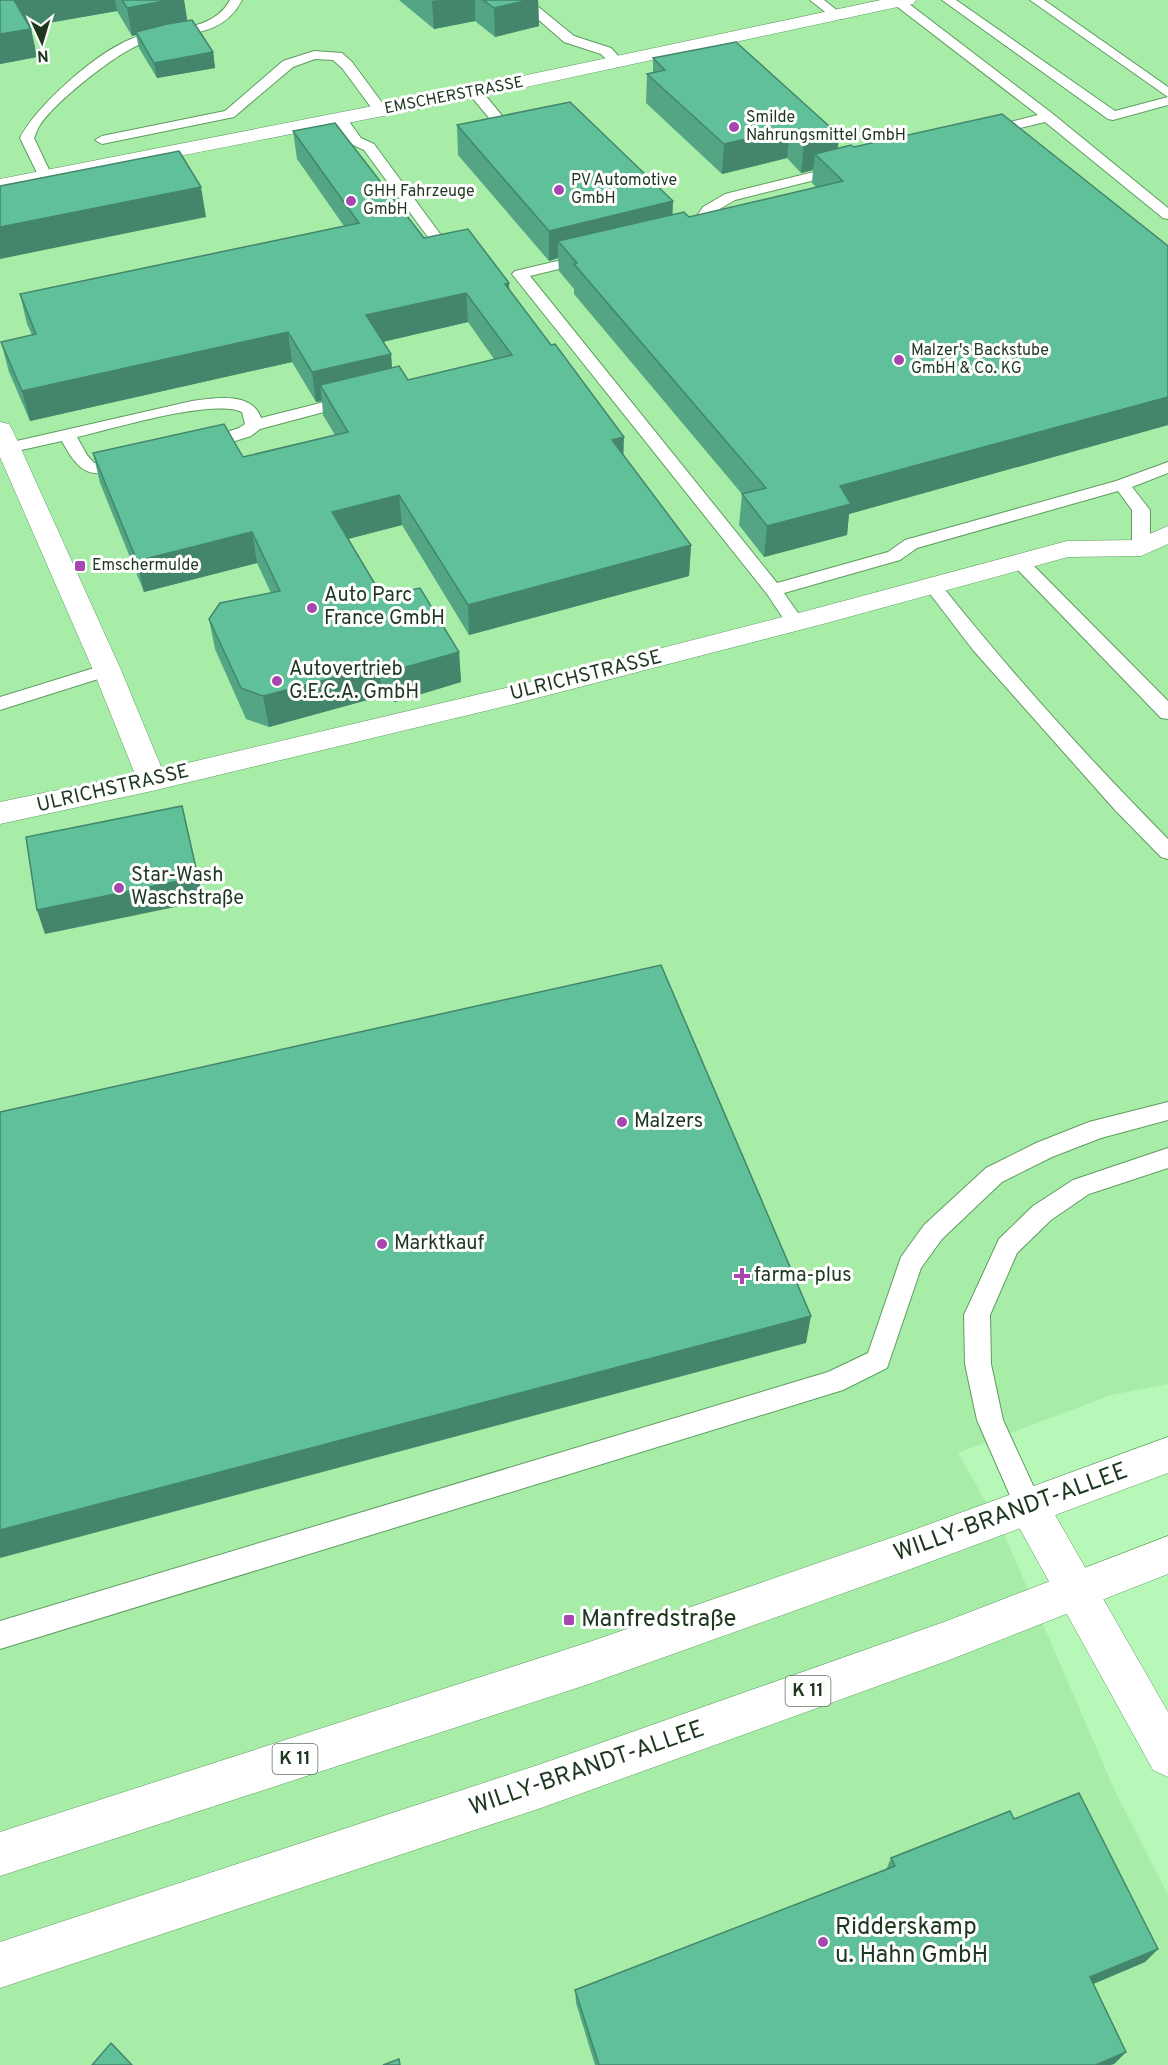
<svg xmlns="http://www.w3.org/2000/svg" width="1168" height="2065" font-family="Overpass,sans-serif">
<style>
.built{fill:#a7eda8}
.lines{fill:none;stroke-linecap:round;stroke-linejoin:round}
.lane-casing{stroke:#5e9c60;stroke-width:2}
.street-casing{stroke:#5e9c60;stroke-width:1}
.secondary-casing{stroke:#5e9c60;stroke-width:1}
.primary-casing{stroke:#5e9c60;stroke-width:1}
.lane{fill:#fff;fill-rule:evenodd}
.street{fill:#fff;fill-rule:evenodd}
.secondary{fill:#fff;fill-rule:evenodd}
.primary{fill:#fff;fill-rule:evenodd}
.wall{fill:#53a584;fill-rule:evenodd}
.shaded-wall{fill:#43866b}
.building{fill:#60c099;stroke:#43866b;stroke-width:1.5}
.poi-dot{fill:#a746ae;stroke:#fff;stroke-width:2}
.labels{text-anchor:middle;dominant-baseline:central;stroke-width:6;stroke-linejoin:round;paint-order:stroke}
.far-street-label{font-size:16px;fill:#1e381f;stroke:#fff}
.far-poi-label{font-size:16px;fill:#1e381f;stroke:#fff;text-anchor:start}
.shield{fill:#fff;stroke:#627462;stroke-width:1.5}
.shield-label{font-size:18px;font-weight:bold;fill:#1e381f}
.poi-label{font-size:20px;fill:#1e381f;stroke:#fff;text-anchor:start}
.street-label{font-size:20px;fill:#1e381f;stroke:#fff}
.near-street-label{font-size:24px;fill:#1e381f;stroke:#fff}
.near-poi-label{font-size:24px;fill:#1e381f;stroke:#fff;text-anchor:start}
</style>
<rect width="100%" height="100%" fill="#b7f8b8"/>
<path class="built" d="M0,0H1168V1384L1111,1395L958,1453L1004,1534L1115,1791L1168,1895V2065H0Z"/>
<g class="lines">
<g class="lane-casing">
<g id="lane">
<path d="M230,0H242C220,42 178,30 141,44C115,54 55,102 40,125C37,129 36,134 34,138L52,176L45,180L40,179L20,138C37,105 96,53 131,39C164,26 211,35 230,0Z"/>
<path d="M516,0H530L574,36L611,48L625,63L618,67L613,66L601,54L564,42Z"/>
<path d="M810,0H824L844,16L842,19H834Z"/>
<path d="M894,0H904L1053,114L1168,208V219L1163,218L1045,122L987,136L982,135L980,132L982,129L1038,115L895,5Z"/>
<path d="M942,0H956L1115,111L1168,97L1030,0H1044L1168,87V105L1113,120L1108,119Z"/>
<path d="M314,51L342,53L352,62L386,108L388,111L386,114H376L342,68L333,60L315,59L293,67L234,117L102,144L95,140L102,136L225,111L283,61Z"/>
<path d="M475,88L480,89L514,130L516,133L514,136H504L470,95L468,92Z"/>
<path d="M340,115L345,116L361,138L374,144L446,242L448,245L446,248H436L364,150L351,144L333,119Z"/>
<path d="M842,165L847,166L849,169L847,172L735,200L713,213L697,236L687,239L680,235L687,230L703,207L725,194Z"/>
<path d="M587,254L594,258L592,261L530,276L777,583L888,552L905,540L1116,481L1168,462V473L1132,487L1150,510V548L1147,552H1135L1132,548V510L1118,491L917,548L900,560L784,593L805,623L803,627H789L767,594L512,274L515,271Z"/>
<path d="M352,395L360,400L358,403L260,429L251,436L203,451L195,446L197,442L239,428L245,424L242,412C213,398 112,429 77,437L87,455L94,463L127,459L133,460L135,464L133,468C93,477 82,479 62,441L8,453L0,449L2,444L8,443L192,401C214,398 252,391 261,418Z"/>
<path d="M1021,557L1027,559L1168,701V719L1161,718L1015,567L1012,563L1015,559Z"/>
<path d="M933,580L939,582C1010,672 1088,758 1168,839V859L1161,857L1115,810L973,650L924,586L927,582Z"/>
<path d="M107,664L114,666L116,670L114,674L0,710V697Z"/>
<path d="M1168,1102V1120L1101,1138L1052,1157L1002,1182L942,1239L921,1268L887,1368L843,1390L0,1649V1621L828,1372L868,1353L901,1257L924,1225L986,1168L1036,1143L1089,1122Z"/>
<path d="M1168,1148V1168L1089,1194L1051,1220L1017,1253L990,1315L991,1364L1003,1420L1043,1507L1039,1516L1029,1520L1019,1516L977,1420L965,1364L964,1315L999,1239L1033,1206L1073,1180Z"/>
</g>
</g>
<g class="street-casing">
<g id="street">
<path d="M0,422L9,424L12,429L121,670L162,769L514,686L810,610L1067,541L1136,540L1168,526V544L1141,556L1068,557L823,624L514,704L152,791L0,824V802L135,774L93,670L0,457Z"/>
<path d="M1029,1488L1043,1494L1168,1712V1777L1153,1770L1015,1520L1009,1507L1015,1494Z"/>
</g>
</g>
<g class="secondary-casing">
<path id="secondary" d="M881,0H916L913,4L907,5L475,98L0,191V179L475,86Z"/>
</g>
<g class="primary-casing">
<g id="primary">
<path d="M1168,1437V1473L908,1570L589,1684L0,1876V1832L589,1642L908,1532Z"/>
<path d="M1168,1536V1574L944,1662L541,1808L0,1988V1942L541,1764L944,1622Z"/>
</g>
</g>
<use href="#lane" class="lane"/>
<use href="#street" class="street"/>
<use href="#secondary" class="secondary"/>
<use href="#primary" class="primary"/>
</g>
<g class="wall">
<path d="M0,0H184L187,21L213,52L215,68L157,78L139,48L136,35L132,36L117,11L29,26L31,29L37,57L0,64Z"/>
<path d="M399,0H538L539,26L495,37L475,21L434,29Z"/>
<path d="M653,58L839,135L838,148L854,147L1168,246V425L849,514L847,535L764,557L739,525L742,494L574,294V289L559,271L558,258L549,261L458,155L457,125L673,215L689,217L816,187L812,183L813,170L801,173L787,158L722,174L646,103L647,74L653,73Z"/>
<path d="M293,131L424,238L509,283V290L623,456L691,545L689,576L469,635L402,525L348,539L382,596L459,652L461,682L395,702L382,696L269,727L246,719L215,649L209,619L271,593L257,563L144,592L100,483L93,453L243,457L335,435L323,415L322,401L316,402L292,362L30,421L9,372L1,342L32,335L27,324L20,294L344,226L297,159ZM468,322L494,359L408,380L392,368L391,354L383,342Z"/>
<path d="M1014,1819L1158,1949L1145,1962L1093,1984L1126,2052L1114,2064L1110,2065H595L576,2003L575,1990L886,1870L891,1858Z"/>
</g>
<g class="shaded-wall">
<path d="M14,0H115L117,11L20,28Z"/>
<path d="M169,0H184L188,25L136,32V35L132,36L127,8Z"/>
<path d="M439,0H475V21L434,29L432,1Z"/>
<path d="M529,0H538L539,26L495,37L494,8Z"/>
<path d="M31,29L37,57L0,64V34Z"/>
<path d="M213,52L215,68L157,78L154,63Z"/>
<path d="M790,129L787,158L722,174L724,144Z"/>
<path d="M839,135L836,164L815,154L813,170L801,173L804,143Z"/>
<path d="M201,187L206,217L0,259V227Z"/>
<path d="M673,201L672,231L558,241V258L549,261V231Z"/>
<path d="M509,283L510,313L505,284Z"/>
<path d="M466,293L468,322L369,345L366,315Z"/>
<path d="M288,332L292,362L30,421L22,391Z"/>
<path d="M391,354L393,384L320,385L322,401L316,402L312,372Z"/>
<path d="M1168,397V425L849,514L847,535L764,557L767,526L840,486Z"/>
<path d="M624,437L623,468L612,440Z"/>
<path d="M399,495L402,525L336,542L332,512Z"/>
<path d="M252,532L257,563L144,592L137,561Z"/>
<path d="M691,545L689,576L469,635L468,605Z"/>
<path d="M459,652L461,682L395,702L392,671Z"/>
<path d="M379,666L382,696L269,727L263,696Z"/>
<path d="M198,877L204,901L45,934L37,910Z"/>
<path d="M811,1316L806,1343L0,1558V1530Z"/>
<path d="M1158,1949L1145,1962L1079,1990L1090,1977Z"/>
<path d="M1126,2052L1114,2064L1110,2065H1096Z"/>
</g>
<g class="building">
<path d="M0,0H14L31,29L0,34Z"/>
<path d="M122,0H169L127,8Z"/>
<path d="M483,0H529L494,8Z"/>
<path d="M192,20L213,52L154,63L136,32L167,24Z"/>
<path d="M736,42L839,135L804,143L790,129L724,144L647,74L665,70L653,58Z"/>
<path d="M570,102L673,201L549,231L457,125Z"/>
<path d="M1002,114L1168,246V397L840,486L851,504L767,526L742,494L766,488L574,264L577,263L558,241L684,212L689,217L843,181L815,154L851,145L854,147Z"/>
<path d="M335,123L424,238L468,229L509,283L505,284L551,345L555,344L624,437L612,440L691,545L468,605L399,495L332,512L382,596L420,588L459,652L392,671L379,666L263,696L241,688L209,619L220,603L280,591L252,532L137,561L93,453L224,424L243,457L348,432L320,385L399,366L408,380L512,355L466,293L366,315L391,354L312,372L288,332L22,391L1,342L36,334L20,294L359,223L293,131Z"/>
<path d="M179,151L201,187L0,227V186Z"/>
<path d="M182,806L198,877L37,910L26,837Z"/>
<path d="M661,965L811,1316L0,1530V1112Z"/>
<path d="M1079,1793L1158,1949L1090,1977L1126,2052L1096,2065H599L575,1990L895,1866L891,1858L1010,1811L1014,1819Z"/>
<path d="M111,2043L132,2065H92Z"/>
<path d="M399,2059L400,2065H383Z"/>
</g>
<g class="poi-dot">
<circle cx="734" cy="127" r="6"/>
<circle cx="559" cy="190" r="6"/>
<circle cx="351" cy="201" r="6"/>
<circle cx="899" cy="360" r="6"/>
<rect x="74" y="560" width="12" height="12" rx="3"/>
<circle cx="312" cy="608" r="6"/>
<circle cx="277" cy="681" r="6"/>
<circle cx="119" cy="888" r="6"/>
<circle cx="622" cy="1122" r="6"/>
<circle cx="382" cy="1244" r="6"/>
<path d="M739 1267h6v6h6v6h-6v6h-6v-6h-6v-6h6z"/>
<rect x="563" y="1614" width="12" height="12" rx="3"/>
<circle cx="823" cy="1942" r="6"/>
</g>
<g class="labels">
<g class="far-street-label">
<text transform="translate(454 96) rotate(-11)">EMSCHERSTRASSE</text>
</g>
<g class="far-poi-label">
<text x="746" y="118">Smilde<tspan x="746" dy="18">Nahrungsmittel GmbH</tspan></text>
<text x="571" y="181">PV Automotive<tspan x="571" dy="18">GmbH</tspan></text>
<text x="363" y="192">GHH Fahrzeuge<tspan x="363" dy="18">GmbH</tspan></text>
<text x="911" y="351">Malzer's Backstube<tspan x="911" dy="18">GmbH &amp; Co. KG</tspan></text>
<text x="92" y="566">Emschermulde</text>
</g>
<g class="shield">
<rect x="785.5" y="1676" width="45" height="30" rx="4.5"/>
<rect x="272.5" y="1744" width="45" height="30" rx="4.5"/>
</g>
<g class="shield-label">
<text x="808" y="1691">K 11</text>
<text x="295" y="1759">K 11</text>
</g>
<g class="poi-label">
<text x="324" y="596">Auto Parc<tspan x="324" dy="23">France GmbH</tspan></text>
<text x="289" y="670">Autovertrieb<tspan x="289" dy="23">G.E.C.A. GmbH</tspan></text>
<text x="131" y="876">Star-Wash<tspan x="131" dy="23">Waschstraße</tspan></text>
<text x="634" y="1122">Malzers</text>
<text x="394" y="1244">Marktkauf</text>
<text x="754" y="1276">farma-plus</text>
</g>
<g class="street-label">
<text transform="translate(586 676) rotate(-14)">ULRICHSTRASSE</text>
<text transform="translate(113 789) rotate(-13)">ULRICHSTRASSE</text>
</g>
<g class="near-street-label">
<text transform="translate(1011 1513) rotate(-20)">WILLY-BRANDT-ALLEE</text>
<text transform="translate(587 1769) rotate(-19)">WILLY-BRANDT-ALLEE</text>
</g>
<g class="near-poi-label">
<text x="581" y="1620">Manfredstraße</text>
<text x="835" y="1928">Ridderskamp<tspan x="835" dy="28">u. Hahn GmbH</tspan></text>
</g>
</g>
<g transform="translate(42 42) rotate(176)" stroke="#ffffff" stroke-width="4.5" paint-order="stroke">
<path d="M0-4.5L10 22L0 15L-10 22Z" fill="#1e381f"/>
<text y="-9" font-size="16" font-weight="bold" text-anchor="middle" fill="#1e381f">N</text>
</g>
</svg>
